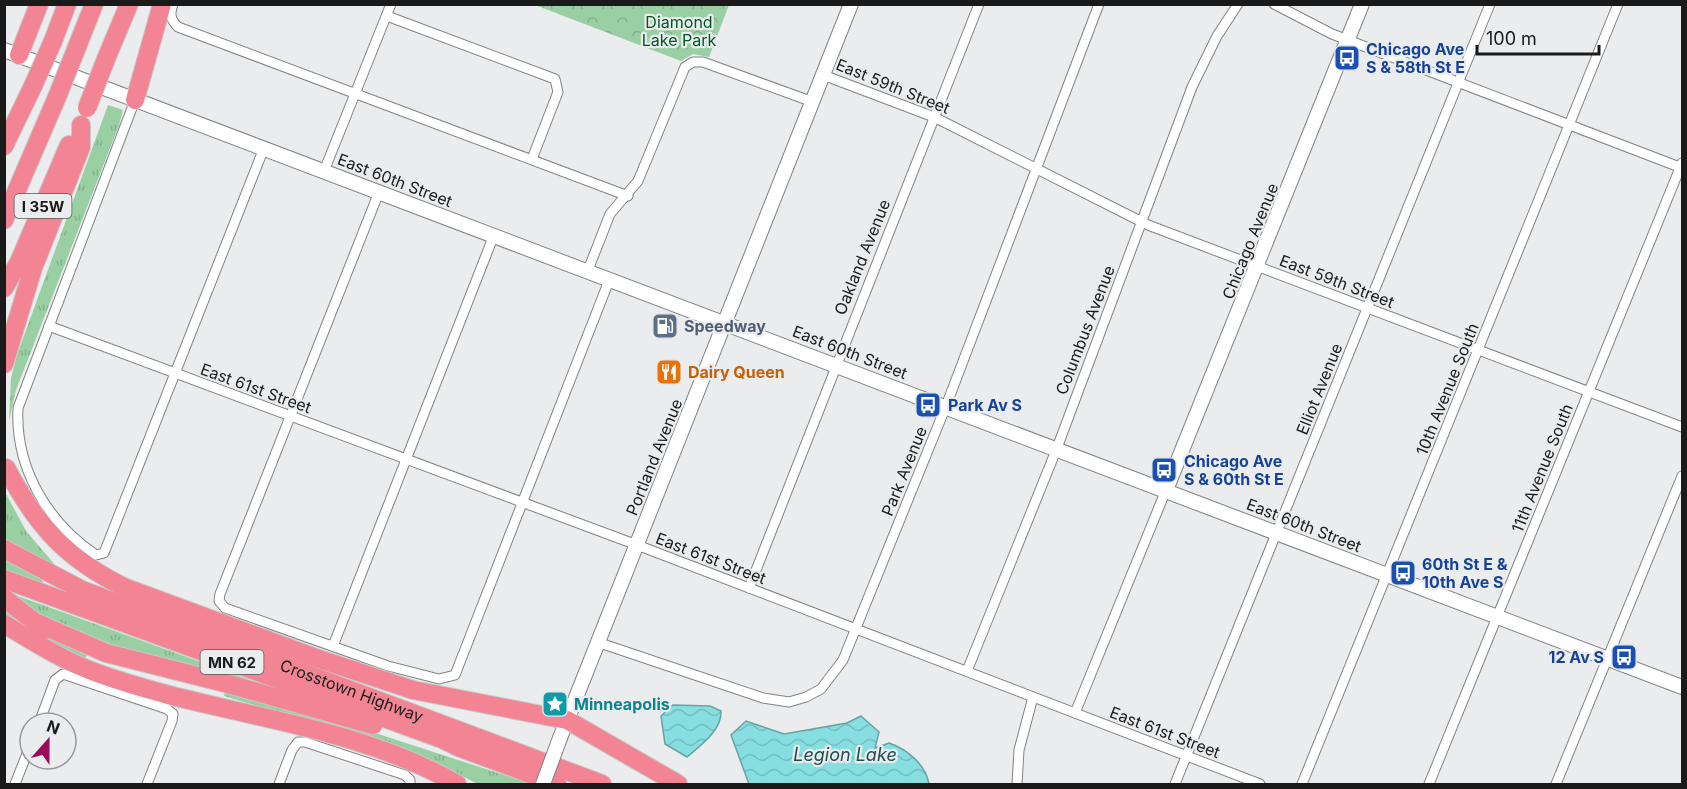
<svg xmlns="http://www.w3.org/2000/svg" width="1687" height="789" font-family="Inter,sans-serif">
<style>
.grass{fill:url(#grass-tufts)}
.park{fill:url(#park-crowns)}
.water{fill:url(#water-waves);stroke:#66a3a5;stroke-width:1.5}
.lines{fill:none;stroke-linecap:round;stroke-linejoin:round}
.street-casing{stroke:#818385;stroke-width:11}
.secondary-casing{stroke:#818385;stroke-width:16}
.highway-casing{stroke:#c8c8c8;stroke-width:20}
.street{stroke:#fff;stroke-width:9}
.secondary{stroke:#fff;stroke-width:14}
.highway{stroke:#f38493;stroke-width:18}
.secondary-bridge-casing{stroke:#818385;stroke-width:16;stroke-linecap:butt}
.highway-bridge-casing{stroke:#c8c8c8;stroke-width:20;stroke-linecap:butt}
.secondary-bridge{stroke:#fff;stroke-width:14}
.highway-bridge{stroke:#f38493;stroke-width:18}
.labels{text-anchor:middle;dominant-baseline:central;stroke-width:4.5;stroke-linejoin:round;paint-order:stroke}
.shield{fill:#eaeced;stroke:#58595a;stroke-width:1.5}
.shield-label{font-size:15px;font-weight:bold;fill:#1a1a1b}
.park-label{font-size:16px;fill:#005922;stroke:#eaeced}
.transit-label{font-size:16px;font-weight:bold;fill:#164399;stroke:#eaeced;text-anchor:start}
.street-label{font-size:16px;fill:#1a1a1b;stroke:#eaeced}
.service-label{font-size:16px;font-weight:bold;fill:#4e5e75;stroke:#eaeced;text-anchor:start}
.food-label{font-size:16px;font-weight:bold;fill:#c56008;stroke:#eaeced;text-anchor:start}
.culture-label{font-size:16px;font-weight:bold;fill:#0d838f;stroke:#eaeced;text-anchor:start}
.water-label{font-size:18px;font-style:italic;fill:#244d4e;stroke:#eaeced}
</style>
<defs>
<pattern id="grass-tufts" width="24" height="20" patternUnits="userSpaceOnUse" patternTransform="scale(1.5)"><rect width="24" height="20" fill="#99cfa2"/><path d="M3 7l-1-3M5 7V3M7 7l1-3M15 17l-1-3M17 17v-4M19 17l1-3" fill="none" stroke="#83b18b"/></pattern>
<pattern id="park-crowns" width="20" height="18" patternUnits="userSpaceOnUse" patternTransform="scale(1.5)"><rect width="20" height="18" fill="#99cfa2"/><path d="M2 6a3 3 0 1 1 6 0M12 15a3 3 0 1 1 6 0" fill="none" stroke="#83b18b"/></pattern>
<pattern id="water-waves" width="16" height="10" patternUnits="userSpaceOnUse" patternTransform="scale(1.5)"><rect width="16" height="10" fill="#86dee0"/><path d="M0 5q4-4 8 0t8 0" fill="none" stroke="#73bec0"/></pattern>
</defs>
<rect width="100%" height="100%" fill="#eaeced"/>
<g class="grass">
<path d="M108,105L123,110L119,125L16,390L9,421L11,378L17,355Z"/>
<path d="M4,490L26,531L56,566L55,568L5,540Z"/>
<path d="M5,559L43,581L41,586L5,573Z"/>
<path d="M4,591L237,675L256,682L254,686L134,656L93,641L84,661L132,678L178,690L177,692C114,678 60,654 5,620Z"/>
<path d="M225,691L372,732L529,783L478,784L423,757L224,696Z"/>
</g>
<path class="park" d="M535,5H729L709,57L693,54L681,61Z"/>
<g class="water">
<path d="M673,705L710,706L721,711C722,730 701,745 687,757L665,744L661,716Z"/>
<path d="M861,716L879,732L875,748L889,743C907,749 926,765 929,784H749L731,735L746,721L784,734L847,723Z"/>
</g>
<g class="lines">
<g class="street-casing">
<g id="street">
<path d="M173,4C169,15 171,20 178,27L628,196"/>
<path d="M1274,4L1332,34L1682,168"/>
<path d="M387,16L555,79L558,92L532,159"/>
<path d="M823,75L934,117L1148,225L1682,427"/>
<path d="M135,100L18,408C15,468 47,522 96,555L104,553L264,148"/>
<path d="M324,171L391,4"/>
<path d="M379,192L220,594L219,601L225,608L388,666L439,679L455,675L610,278"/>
<path d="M588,270L610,214L638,181L685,67L693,62H703L813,102"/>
<path d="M49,326L637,545L1260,784"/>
<path d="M749,588L979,4"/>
<path d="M597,642L763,698L789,702L806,697L821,689L843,660L946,406L1099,4"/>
<path d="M333,646L494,235"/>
<path d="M967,671L1057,448L1192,87L1217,36L1238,4"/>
<path d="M1075,713L1166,490"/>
<path d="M39,723L55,680L63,674L167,709L173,714L172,721L147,784"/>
<path d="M15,784L30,746"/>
<path d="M279,784L292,750L298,742H305L405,775L410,780V784"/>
<path d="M1017,784L1019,750L1033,697"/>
<path d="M1175,784L1490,4"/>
<path d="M1302,784L1618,4"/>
<path d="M1429,784L1682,163"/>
<path d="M1556,784L1682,476"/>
</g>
</g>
<g class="secondary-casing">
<g id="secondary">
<path d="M4,50L1682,687"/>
<path d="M1166,490L1362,4"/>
<path d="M560,738L851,4"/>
</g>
</g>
<g class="highway-casing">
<g id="highway">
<path d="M53,41L67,4"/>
<path d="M77,47L94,4"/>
<path d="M19,55L39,4"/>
<path d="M106,59L129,4"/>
<path d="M135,100L162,4"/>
<path d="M4,146L33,86"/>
<path d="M4,220L57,97"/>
<path d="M4,288L19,262L69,145"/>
<path d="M4,364L33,268L81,147V125"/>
<path d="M6,468C37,526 66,559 126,588L316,658L413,690L567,720L678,784"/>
<path id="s1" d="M4,549L82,590L602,784"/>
<path d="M4,579L442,739L458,747L557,784"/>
<path d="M4,598L45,630"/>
<path d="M37,623L106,653L225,683L373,725"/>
<path d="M4,624C34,642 64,661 97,673C215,716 347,721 457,784"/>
</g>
</g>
<use href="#street" class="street"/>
<use href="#secondary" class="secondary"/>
<use href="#highway" class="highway"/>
<g class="secondary-bridge-casing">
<path id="secondary-bridge" d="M543,784L560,738"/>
</g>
<g class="highway-bridge-casing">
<g id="highway-bridge">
<path d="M33,86L53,41"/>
<path d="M57,97L77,47"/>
<path d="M87,108L106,59"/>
</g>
</g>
<use href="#secondary-bridge" class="secondary-bridge"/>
<use href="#highway-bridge" class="highway-bridge"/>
</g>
<defs>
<g id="bus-square" transform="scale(1.35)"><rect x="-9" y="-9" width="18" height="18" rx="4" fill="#1a4fb4" stroke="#eaeced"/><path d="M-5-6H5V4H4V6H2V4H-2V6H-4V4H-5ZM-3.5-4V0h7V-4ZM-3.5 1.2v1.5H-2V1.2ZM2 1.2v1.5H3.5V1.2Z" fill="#fff"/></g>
<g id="fuel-square" transform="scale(1.35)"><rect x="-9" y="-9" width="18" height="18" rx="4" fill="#5c6f8a" stroke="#eaeced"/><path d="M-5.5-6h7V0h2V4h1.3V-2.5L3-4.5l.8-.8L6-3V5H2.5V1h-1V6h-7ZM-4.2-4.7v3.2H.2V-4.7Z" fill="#fff"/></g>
<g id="restaurant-square" transform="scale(1.35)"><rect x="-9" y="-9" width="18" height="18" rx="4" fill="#e8710a" stroke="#eaeced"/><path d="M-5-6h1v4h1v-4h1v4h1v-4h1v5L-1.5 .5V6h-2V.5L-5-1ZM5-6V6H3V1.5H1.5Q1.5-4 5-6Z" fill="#fff"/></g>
<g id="sight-square" transform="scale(1.35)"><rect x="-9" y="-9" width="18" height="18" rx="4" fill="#0f9aa8" stroke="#eaeced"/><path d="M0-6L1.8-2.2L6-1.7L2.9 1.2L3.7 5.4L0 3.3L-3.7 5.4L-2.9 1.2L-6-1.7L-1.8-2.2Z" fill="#fff"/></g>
</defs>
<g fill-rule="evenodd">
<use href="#bus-square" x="1347" y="58"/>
<use href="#fuel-square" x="665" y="326"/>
<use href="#restaurant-square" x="669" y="372"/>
<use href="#bus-square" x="928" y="405"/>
<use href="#bus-square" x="1164" y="470"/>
<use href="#bus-square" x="1403" y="573"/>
<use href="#bus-square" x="1624" y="657"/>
<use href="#sight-square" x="555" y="704"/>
</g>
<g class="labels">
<g class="shield">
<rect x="14.5" y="194" width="57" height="24" rx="4.5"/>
<rect x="200.5" y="650" width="63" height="24" rx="4.5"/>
</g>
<g class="shield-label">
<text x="43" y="206">I 35W</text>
<text x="232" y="662">MN 62</text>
</g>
<g class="park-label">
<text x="679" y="22">Diamond<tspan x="679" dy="18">Lake Park</tspan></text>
</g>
<g class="transit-label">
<text x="1366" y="49">Chicago Ave<tspan x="1366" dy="18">S &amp; 58th St E</tspan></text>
<text x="948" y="405">Park Av S</text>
<text x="1184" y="461">Chicago Ave<tspan x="1184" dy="18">S &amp; 60th St E</tspan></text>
<text x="1422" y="564">60th St E &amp;<tspan x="1422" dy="18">10th Ave S</tspan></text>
<text x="1604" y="657" text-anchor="end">12 Av S</text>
</g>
<g class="street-label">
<text transform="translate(893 86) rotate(22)">East 59th Street</text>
<text transform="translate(395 180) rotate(21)">East 60th Street</text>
<text transform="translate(1250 241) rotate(-68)">Chicago Avenue</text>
<text transform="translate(862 257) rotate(-68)">Oakland Avenue</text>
<text transform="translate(1337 281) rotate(21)">East 59th Street</text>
<text transform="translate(1085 330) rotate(-69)">Columbus Avenue</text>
<text transform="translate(850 352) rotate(21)">East 60th Street</text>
<text transform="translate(256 388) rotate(20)">East 61st Street</text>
<text transform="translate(1319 389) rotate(-68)">Elliot Avenue</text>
<text transform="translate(1447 389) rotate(-68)">10th Avenue South</text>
<text transform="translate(654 457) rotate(-68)">Portland Avenue</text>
<text transform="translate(1542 468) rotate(-68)">11th Avenue South</text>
<text transform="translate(904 471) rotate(-68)">Park Avenue</text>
<text transform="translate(1304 525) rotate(21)">East 60th Street</text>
<text transform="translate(711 558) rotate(21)">East 61st Street</text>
<text stroke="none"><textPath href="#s1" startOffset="376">Crosstown Highway</textPath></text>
<text transform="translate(1165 732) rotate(21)">East 61st Street</text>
</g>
<g class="service-label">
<text x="684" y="326">Speedway</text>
</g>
<g class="food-label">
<text x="688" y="372">Dairy Queen</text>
</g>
<g class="culture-label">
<text x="574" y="704">Minneapolis</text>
</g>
<g class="water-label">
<text x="845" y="754">Legion Lake</text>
</g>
</g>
<rect width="1687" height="789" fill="none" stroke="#1a1a1b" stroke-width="12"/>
<g transform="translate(48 741) rotate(21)"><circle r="28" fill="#eaeced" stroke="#979899" stroke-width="1.5"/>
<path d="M0-4.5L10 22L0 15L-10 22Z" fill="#9b0d5c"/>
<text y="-9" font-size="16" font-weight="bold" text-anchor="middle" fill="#1a1a1b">N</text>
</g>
<path d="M1477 45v9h122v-9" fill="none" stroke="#1a1a1b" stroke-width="3"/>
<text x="1486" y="45" font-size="18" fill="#1a1a1b" stroke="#eaeced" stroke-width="4.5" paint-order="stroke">100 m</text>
</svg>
